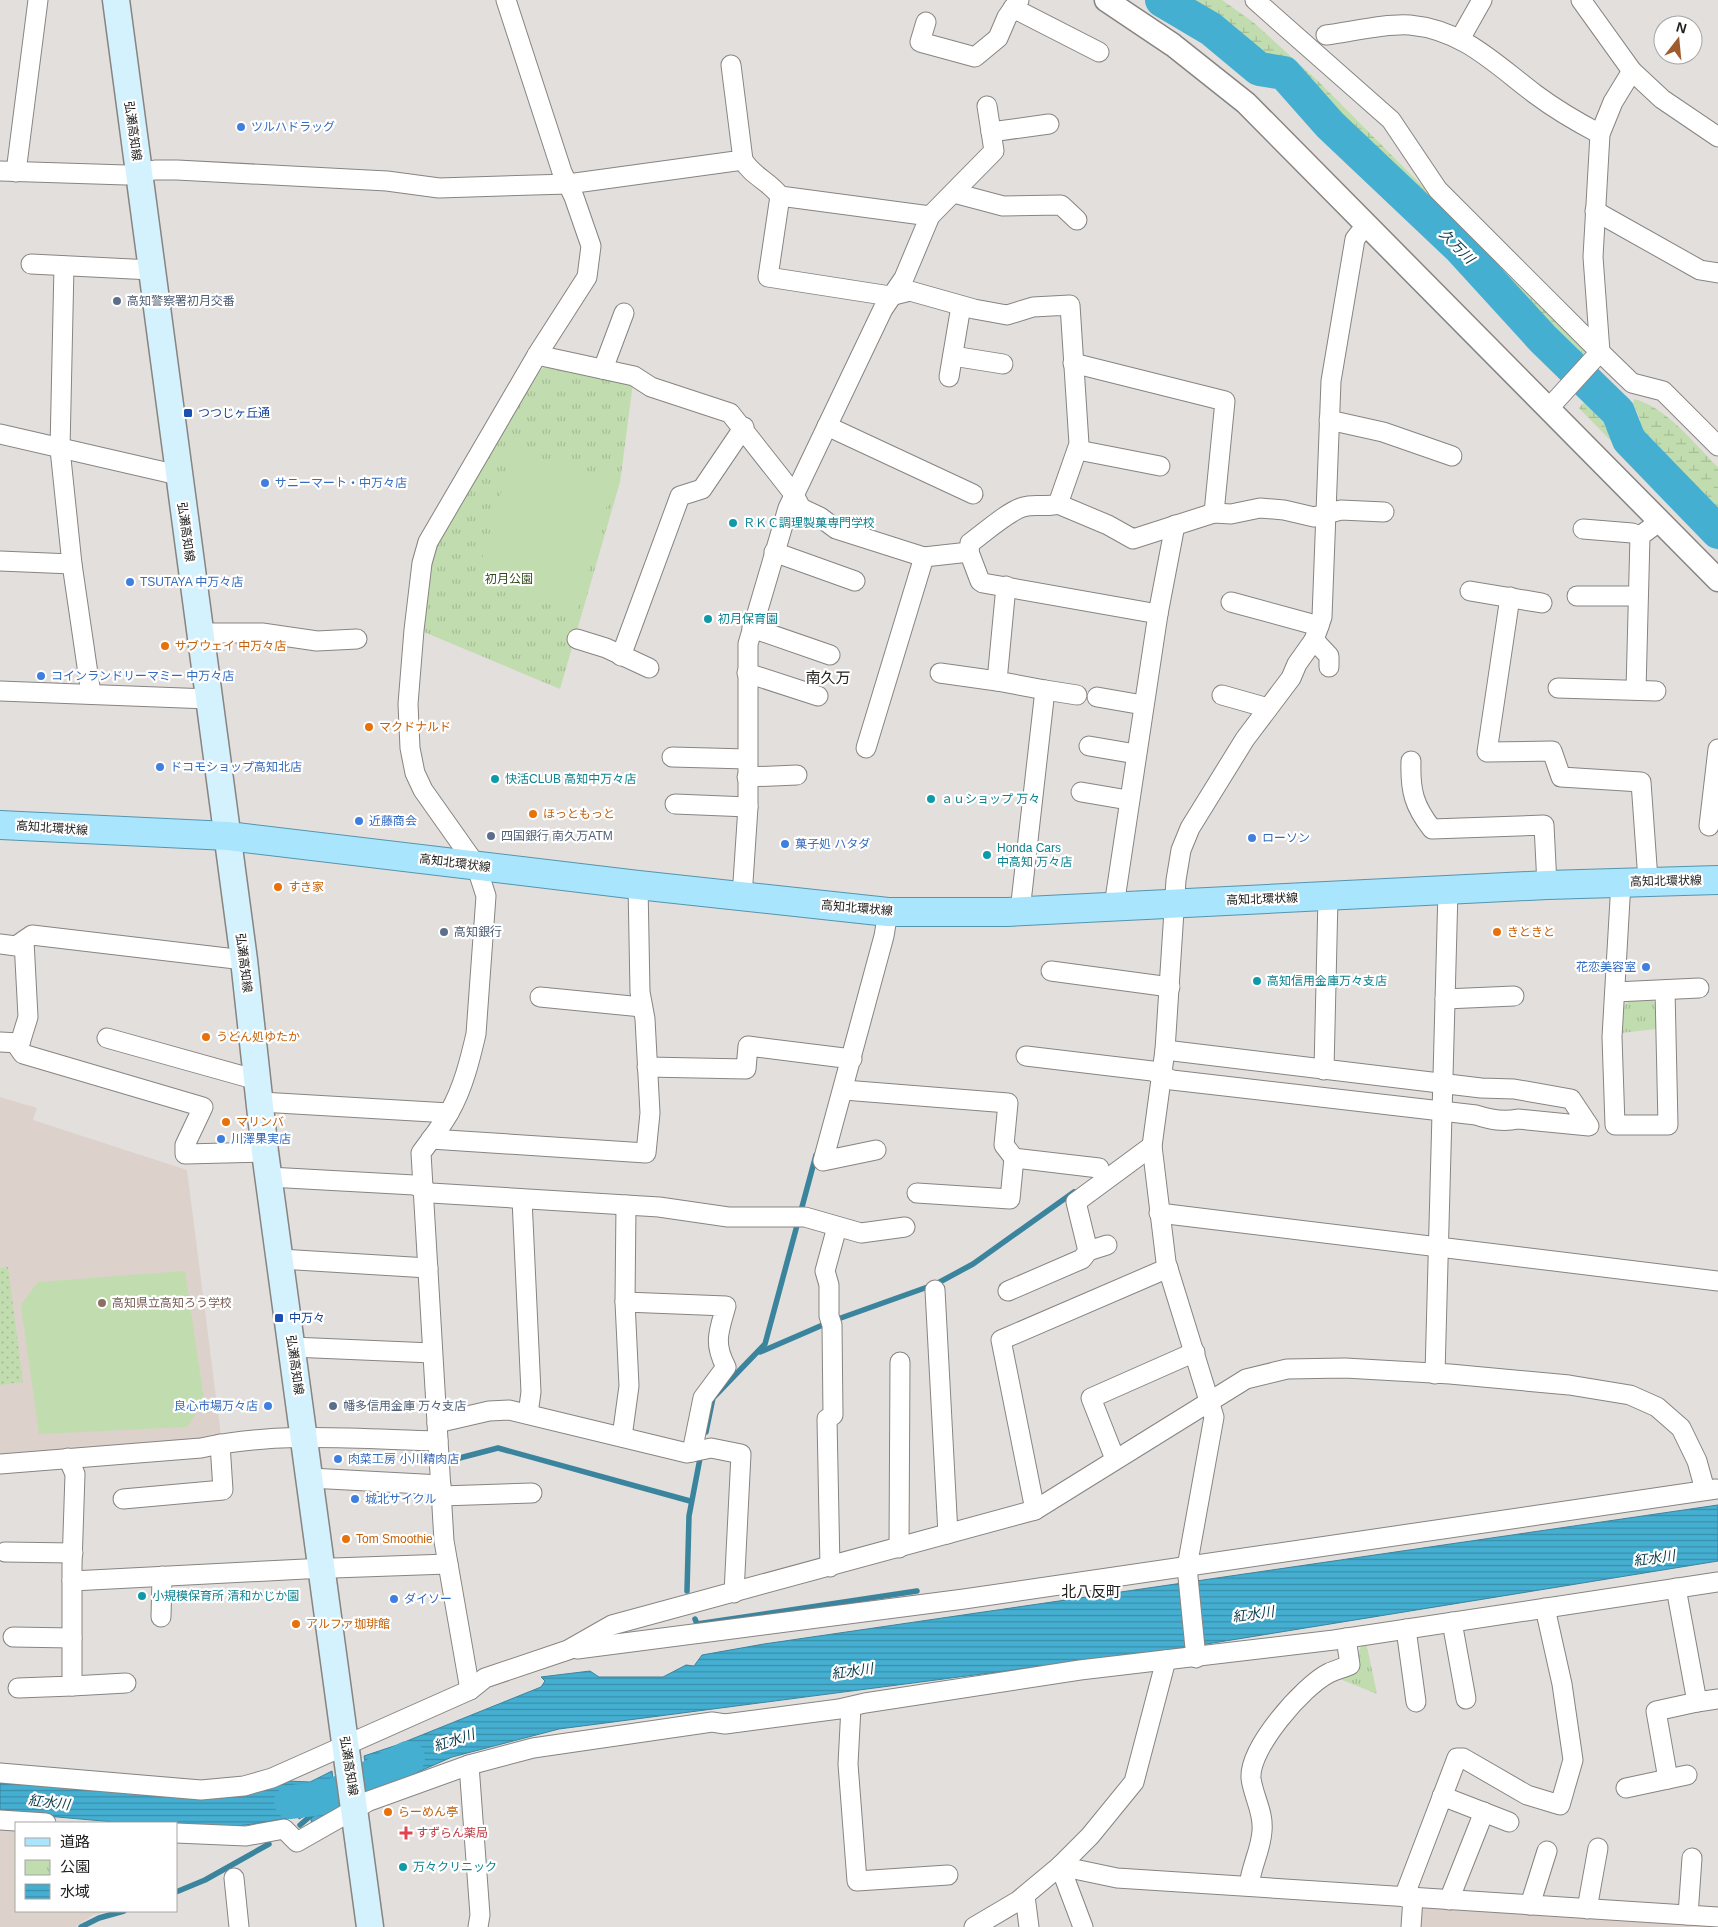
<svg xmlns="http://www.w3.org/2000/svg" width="1718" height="1927" font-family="Arial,'Noto Sans JP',sans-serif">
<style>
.built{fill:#dcd2cb}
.grass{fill:url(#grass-dots)}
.wetland{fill:url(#wetland-marsh)}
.park{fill:url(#park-tufts)}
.pitch{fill:#c1dcae}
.water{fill:url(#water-rules);stroke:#3a849d}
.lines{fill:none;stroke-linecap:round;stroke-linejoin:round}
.stream{stroke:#3a849d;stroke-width:5.5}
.river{stroke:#45afd2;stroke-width:34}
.minor-casing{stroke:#878481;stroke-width:21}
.tertiary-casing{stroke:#878481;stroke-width:25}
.secondary-casing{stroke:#878481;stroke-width:29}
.primary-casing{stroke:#5495ae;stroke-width:30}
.minor{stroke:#fff;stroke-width:19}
.tertiary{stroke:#fff;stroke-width:22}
.secondary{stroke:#d4f2fe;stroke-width:26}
.primary{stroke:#a9e5fd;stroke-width:28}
.shop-dot{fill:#3f7fe0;stroke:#fff;stroke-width:2}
.service-dot{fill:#5c6f8a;stroke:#fff;stroke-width:2}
.transit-dot{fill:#1a4fb4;stroke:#fff;stroke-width:2}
.culture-dot{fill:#0f9aa8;stroke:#fff;stroke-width:2}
.food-dot{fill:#e8710a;stroke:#fff;stroke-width:2}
.education-dot{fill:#8d6e63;stroke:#fff;stroke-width:2}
.health-dot{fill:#e0444e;stroke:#fff;stroke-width:2}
.labels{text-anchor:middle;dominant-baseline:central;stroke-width:4.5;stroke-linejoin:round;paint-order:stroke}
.shop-label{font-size:12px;fill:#366cbe;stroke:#fff;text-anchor:start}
.street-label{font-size:12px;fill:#222120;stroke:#fff}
.service-label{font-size:12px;fill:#4e5e75;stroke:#fff;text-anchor:start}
.transit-label{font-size:12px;fill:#164399;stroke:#fff;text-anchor:start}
.culture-label{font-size:12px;fill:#0d838f;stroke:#fff;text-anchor:start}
.park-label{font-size:12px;fill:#2f4916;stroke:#fff}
.food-label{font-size:12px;fill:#c56008;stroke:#fff;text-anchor:start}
.education-label{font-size:12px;fill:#785e54;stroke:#fff;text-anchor:start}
.health-label{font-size:12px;fill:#be3a42;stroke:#fff;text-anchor:start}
.water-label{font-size:14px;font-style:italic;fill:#0b3b4a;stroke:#fff}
.quarter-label{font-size:15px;fill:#222120;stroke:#fff}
</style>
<defs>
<pattern id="grass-dots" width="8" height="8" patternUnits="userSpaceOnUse" patternTransform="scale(1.25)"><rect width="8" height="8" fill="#c1dcae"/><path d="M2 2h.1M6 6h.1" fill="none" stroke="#a6bc95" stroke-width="1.8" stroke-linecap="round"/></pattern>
<pattern id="wetland-marsh" width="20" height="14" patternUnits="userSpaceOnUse" patternTransform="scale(1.25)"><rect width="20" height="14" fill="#c1dcae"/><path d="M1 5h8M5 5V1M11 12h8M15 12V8" fill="none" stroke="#a6bc95"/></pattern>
<pattern id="park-tufts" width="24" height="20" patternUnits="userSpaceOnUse" patternTransform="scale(1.25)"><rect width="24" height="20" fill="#c1dcae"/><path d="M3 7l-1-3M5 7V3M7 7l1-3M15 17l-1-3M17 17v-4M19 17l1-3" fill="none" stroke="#a6bc95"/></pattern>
<pattern id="water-rules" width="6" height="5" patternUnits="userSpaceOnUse" patternTransform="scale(1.25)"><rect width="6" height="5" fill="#45afd2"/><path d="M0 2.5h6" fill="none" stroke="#398eaa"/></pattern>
</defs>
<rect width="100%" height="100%" fill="#e3dfdc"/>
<g class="built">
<path d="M0,1097L37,1108L33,1120L187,1170L221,1436L200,1444L0,1457Z"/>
<path d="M0,1826L16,1828V1911H109L93,1915L75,1927H0Z"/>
<path d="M1422,1905L1718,1924V1927H1419Z"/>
</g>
<path class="grass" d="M8,1267L23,1382L0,1385V1268Z"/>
<g class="wetland">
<path d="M1176,0H1222L1253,22L1318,81L1586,351L1578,360L1562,343L1550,339L1528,309L1460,235L1448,227L1438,214L1398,180L1377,154L1276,58L1277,66L1263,63L1238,43L1220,23Z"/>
<path d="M1634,399C1668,408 1693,443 1718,467V522L1639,442L1640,419L1633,403Z"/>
<path d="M1583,403L1591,404L1602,416L1605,427L1718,539V551L1579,408Z"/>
</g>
<g class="park">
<path d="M549,363L633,383L620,482L560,689L424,632L428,570L437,544L536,374Z"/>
<path d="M1650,998L1656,1004V1029L1621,1033L1622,1008L1631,999Z"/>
<path d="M1366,1642L1377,1694L1340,1679L1360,1669L1359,1652L1362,1643Z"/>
</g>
<g class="pitch">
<path d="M513,451L614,480L577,612L475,584Z"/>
<path d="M185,1271L204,1400L187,1427L39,1434L21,1305L38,1282Z"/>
</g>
<g class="water">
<path d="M1718,1505V1561L1182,1648L559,1729L452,1757L370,1793L364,1756L397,1745L541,1687L545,1681L541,1677L590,1671L599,1677H663L686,1665L694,1666L702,1655L764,1644Z"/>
<path d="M332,1771L337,1812L312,1826L310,1813L299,1819L298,1816C257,1824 218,1831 176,1827V1823H126L0,1812V1783L197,1795L287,1781L310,1782Z"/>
</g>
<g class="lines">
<g class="stream">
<path d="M838,1319L936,1284L973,1264L1074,1192"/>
<path d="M760,1352L825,1324"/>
<path d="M706,1432L713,1398L765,1344L816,1155"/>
<path d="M447,1454L448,1461L498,1448L690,1501"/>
<path d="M687,1591L689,1516L701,1453"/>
<path d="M695,1619L697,1624L917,1591"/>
<path d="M300,1825L315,1812"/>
<path d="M176,1892L205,1880L269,1844"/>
<path d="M81,1927L99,1918L124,1911"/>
</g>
<g class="river">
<path d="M1162,0L1211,29L1259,69L1284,73L1330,125L1460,248L1543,339L1618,412L1629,440L1718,532"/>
<path d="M291,1802L331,1797L408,1758"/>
</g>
<g class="minor-casing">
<g id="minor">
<path d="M1255,0L1391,120L1438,190L1600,352L1632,383L1663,391L1718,446"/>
<path d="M1581,0L1632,71L1662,99L1718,137"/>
<path d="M1013,8L1099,52"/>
<path d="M926,22L920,42L975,57L998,38L1007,17L1019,0"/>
<path d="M1326,35C1350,32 1387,23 1410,25C1463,30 1494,63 1535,94C1555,109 1577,122 1600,134"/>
<path d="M1460,39L1482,0"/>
<path d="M991,132L1049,124"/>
<path d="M743,160C752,176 769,181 780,196L930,216"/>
<path d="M0,171L126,175L155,170H177L387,181L439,188L568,184L743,160L731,65"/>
<path d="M16,172L38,0"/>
<path d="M954,193L1003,206L1061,205L1077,220"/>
<path d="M780,196L768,277L890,296L910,291L974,309L1007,315L1033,307L1070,305L1079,444L1058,504L1108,525L1133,539L1214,513L1231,514L1260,508L1284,510L1314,517L1341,510L1384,512"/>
<path d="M1595,211L1700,270L1718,273"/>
<path d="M31,264L152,270"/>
<path d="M64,266L60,449L72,564L91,694"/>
<path d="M537,355L634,376L651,387L730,413L793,493L801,508L820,517L836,529L924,557L969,552L980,581L983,583L1158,614"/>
<path d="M953,356L1003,364"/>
<path d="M1073,363L1225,401L1214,513"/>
<path d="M603,369L624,313"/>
<path d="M949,377L961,306"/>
<path d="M1548,409L1600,352L1593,257L1600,134L1613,102L1632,71"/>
<path d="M1329,420L1383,432L1452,456"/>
<path d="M827,426L973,494"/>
<path d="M0,434L178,475"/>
<path d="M1078,450L1160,466"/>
<path d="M1583,529L1632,533L1640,536"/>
<path d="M774,552L855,581"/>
<path d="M969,552L970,543C984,533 1007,512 1023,507C1036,503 1046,508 1058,504"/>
<path d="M0,561L72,564"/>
<path d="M1006,586L997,681L1045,690L1020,911"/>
<path d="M1470,591L1542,603"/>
<path d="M1577,596H1638"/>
<path d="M1510,597L1487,752L1552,751L1561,777L1641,782L1648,880"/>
<path d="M1231,602L1319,626"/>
<path d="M752,628L830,655"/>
<path d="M201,633H262L317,641L357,639"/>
<path d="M577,639L606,648L649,668"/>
<path d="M1314,640L1329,656V667"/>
<path d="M621,656L680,496L702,489L744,427"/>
<path d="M747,673L818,696"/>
<path d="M940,673L997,681"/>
<path d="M1558,688L1656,691"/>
<path d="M1045,690L1077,695"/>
<path d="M1636,690L1640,536L1660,521"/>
<path d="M0,691L209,699"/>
<path d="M1222,695L1268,708"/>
<path d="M1097,697L1143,705"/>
<path d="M1089,746L1136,754"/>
<path d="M866,748L924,557"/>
<path d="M672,757L747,759"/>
<path d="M1411,761C1410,791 1414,806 1432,829L1544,825L1547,885"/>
<path d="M747,777L797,775"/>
<path d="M1081,792L1128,800"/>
<path d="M675,804L748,807"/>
<path d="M1709,826L1718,749"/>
<path d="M1621,882L1612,1037L1615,1125H1668L1665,990"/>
<path d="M742,897L748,807V644L788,508L883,309L904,278L930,216L994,151L987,106"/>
<path d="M1114,906L1158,614L1175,525"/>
<path d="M0,944L16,946L32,935L244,960"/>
<path d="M1051,971L1170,987"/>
<path d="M1615,992L1699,988"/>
<path d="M540,997L642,1007"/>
<path d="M1445,999L1514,996"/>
<path d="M107,1038L257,1080"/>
<path d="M0,1042L20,1043L28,1017L24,941"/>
<path d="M20,1043L18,1047L23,1054L203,1107L185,1145V1154L265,1152"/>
<path d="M1026,1056L1152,1071L1172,1080L1476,1115C1491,1120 1503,1122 1518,1119L1589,1126L1571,1099L1514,1089L1481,1088L1165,1050"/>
<path d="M647,1067L746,1069L748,1046L852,1059"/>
<path d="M1324,1070L1328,897"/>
<path d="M844,1090L1008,1103L1004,1145L1014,1158L1099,1168"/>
<path d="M261,1102L449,1113"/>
<path d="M431,1139L646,1153L650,1113L645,1019L640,992L638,885"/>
<path d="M876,1150L823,1161L884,936L888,912"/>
<path d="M269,1177L414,1185L431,1193L659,1207L728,1217H805L861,1233L905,1227"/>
<path d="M917,1193L1010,1199L1014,1158"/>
<path d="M522,1199L531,1392L528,1414"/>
<path d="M1159,1213L1718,1281"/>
<path d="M1088,1251L1107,1245"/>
<path d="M280,1259L428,1268"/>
<path d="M935,1290L948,1534"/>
<path d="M1008,1291L1082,1259L1088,1251L1076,1202L1152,1146"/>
<path d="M625,1302L726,1306C719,1331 713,1343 726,1367L703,1398L692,1452"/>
<path d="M292,1347L432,1353"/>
<path d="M1435,1374L1448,890"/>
<path d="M437,1423L489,1411L509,1410L687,1453L711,1448L741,1454L734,1593"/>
<path d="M622,1437L629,1386L625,1302L626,1205"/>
<path d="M1115,1459L1091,1398L1195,1352"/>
<path d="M0,1464L201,1448C278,1431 360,1439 438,1441"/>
<path d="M310,1478L441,1485"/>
<path d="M441,1496L532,1493"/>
<path d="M123,1499L223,1490L220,1444"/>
<path d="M1035,1510L1001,1340L1168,1268"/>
<path d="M899,1548L900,1362"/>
<path d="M5,1552L73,1553"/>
<path d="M830,1567L827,1419L833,1415L832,1325L829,1316V1285L825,1271L837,1227"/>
<path d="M72,1581L305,1569L448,1564"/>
<path d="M1676,1588L1697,1702L1718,1699"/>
<path d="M161,1617L162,1576"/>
<path d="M1452,1622L1466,1699"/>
<path d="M1406,1629L1416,1702"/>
<path d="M13,1637L72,1638"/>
<path d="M577,1649L964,1599L1716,1489"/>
<path d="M1196,1658L1187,1567L1214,1417L1166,1262L1152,1146L1165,1050L1176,880L1181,850L1190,828L1245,739L1291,678L1297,664L1314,640L1322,617L1331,381L1355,239L1366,225"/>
<path d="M72,1686L126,1683"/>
<path d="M18,1688L72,1686V1565L75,1474L68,1458"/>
<path d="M470,1690L444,1541L421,1153C431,1139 442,1126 450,1111C463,1088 470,1060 476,1034L486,896L476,865L423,790L415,773L410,748L408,704L414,630L422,563L428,542L537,355L587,277L591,246L574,197L562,172L506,0"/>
<path d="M851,1707L848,1764L857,1881L948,1875"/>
<path d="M469,1765L480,1915L478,1927"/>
<path d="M0,1773L201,1790L244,1786L272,1778L470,1690L485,1678L568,1650L612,1625L1035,1510L1246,1379L1287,1369L1345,1368L1450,1374L1569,1385L1630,1395L1657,1407L1681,1428L1697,1461L1705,1490"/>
<path d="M1668,1779L1687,1775"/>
<path d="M1626,1788L1668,1779L1656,1711L1697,1702"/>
<path d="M1442,1796L1509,1822"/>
<path d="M0,1820L46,1823"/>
<path d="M176,1833L246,1836L284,1829L297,1842L369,1801L469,1765L533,1748L712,1722L725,1724L839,1709L865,1703L1080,1670L1334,1640L1718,1582"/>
<path d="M1060,1866L1117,1878L1718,1917"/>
<path d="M1060,1866L1083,1927"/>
<path d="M234,1878L239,1927"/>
<path d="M1249,1886C1251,1866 1261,1850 1262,1831C1264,1812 1253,1796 1251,1778C1249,1748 1303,1686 1329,1673C1335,1670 1343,1668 1350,1665L1346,1638"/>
<path d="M1025,1896L1029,1927"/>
<path d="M1404,1897L1457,1758H1463L1527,1795L1560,1805L1573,1760L1562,1684L1545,1608"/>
<path d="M1449,1900L1484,1812"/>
<path d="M1530,1905L1547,1851"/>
<path d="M1587,1909L1598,1848"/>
<path d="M1688,1915L1692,1858"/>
<path d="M974,1927L1018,1901L1060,1866L1090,1836L1134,1782L1166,1660"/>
<path d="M1411,1927L1413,1898"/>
</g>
</g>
<g class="tertiary-casing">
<path id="tertiary" d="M1106,0L1173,45L1246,103L1718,580"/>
</g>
<g class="secondary-casing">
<path id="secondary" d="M116,0L244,960L265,1152L370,1927"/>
</g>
<g class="primary-casing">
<path id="primary" d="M0,825L228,836L638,885L888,912H1007L1547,885L1718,880"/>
</g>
<use href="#minor" class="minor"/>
<use href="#tertiary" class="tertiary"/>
<use href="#secondary" class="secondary"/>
<use href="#primary" class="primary"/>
</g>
<g class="shop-dot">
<circle cx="241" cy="127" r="5"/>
<circle cx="265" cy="483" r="5"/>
<circle cx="130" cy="582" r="5"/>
<circle cx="41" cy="676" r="5"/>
<circle cx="160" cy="767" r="5"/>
<circle cx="359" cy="821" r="5"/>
<circle cx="1252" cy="838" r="5"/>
<circle cx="785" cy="844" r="5"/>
<circle cx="1646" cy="967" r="5"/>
<circle cx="221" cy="1139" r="5"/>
<circle cx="268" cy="1406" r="5"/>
<circle cx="338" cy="1459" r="5"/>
<circle cx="355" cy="1499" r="5"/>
<circle cx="394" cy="1599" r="5"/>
</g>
<g class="service-dot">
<circle cx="117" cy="301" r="5"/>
<circle cx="491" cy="836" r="5"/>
<circle cx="444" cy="932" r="5"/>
<circle cx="333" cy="1406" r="5"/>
</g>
<g class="transit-dot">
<rect x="183" y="408" width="10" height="10" rx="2.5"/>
<rect x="274" y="1313" width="10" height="10" rx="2.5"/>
</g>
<g class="culture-dot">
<circle cx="733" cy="523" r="5"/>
<circle cx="708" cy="619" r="5"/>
<circle cx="495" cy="779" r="5"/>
<circle cx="931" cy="799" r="5"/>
<circle cx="987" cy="855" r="5"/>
<circle cx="1257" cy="981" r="5"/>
<circle cx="142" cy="1596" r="5"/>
<circle cx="403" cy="1867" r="5"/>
</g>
<g class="food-dot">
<circle cx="165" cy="646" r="5"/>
<circle cx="369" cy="727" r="5"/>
<circle cx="533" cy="814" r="5"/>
<circle cx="278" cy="887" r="5"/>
<circle cx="1497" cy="932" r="5"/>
<circle cx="206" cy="1037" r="5"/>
<circle cx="226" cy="1122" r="5"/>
<circle cx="346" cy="1539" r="5"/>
<circle cx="296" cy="1624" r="5"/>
<circle cx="388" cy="1812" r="5"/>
</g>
<circle class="education-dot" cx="102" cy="1303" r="5"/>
<path class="health-dot" d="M403.5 1825.5h5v5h5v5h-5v5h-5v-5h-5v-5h5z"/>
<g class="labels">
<g class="shop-label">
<text x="251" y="127">ツルハドラッグ</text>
<text x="275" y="483">サニーマート・中万々店</text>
<text x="140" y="582">TSUTAYA 中万々店</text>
<text x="51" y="676">コインランドリーマミー 中万々店</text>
<text x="170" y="767">ドコモショップ高知北店</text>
<text x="369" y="821">近藤商会</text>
<text x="1262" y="838">ローソン</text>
<text x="795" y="844">菓子処 ハタダ</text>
<text x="1636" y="967" text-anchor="end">花恋美容室</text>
<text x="231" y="1139">川澤果実店</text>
<text x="258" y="1406" text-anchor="end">良心市場万々店</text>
<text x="348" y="1459">肉菜工房 小川精肉店</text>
<text x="365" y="1499">城北サイクル</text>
<text x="404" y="1599">ダイソー</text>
</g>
<g class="street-label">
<text transform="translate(133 131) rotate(82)">弘瀬高知線</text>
<text transform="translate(186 532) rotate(82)">弘瀬高知線</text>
<text transform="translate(52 828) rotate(4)">高知北環状線</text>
<text transform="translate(455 863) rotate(7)">高知北環状線</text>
<text transform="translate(1666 881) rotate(-1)">高知北環状線</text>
<text transform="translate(1262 899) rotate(-2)">高知北環状線</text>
<text transform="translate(857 908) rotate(5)">高知北環状線</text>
<text transform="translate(244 963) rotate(83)">弘瀬高知線</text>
<text transform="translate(295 1365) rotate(82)">弘瀬高知線</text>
<text transform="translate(349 1766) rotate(81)">弘瀬高知線</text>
</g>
<g class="service-label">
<text x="127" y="301">高知警察署初月交番</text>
<text x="501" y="836">四国銀行 南久万ATM</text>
<text x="454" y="932">高知銀行</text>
<text x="343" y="1406">幡多信用金庫 万々支店</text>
</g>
<g class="transit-label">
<text x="198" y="413">つつじヶ丘通</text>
<text x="289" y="1318">中万々</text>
</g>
<g class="culture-label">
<text x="743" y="523">ＲＫＣ調理製菓専門学校</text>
<text x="718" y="619">初月保育園</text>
<text x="505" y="779">快活CLUB 高知中万々店</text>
<text x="941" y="799">ａｕショップ 万々</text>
<text x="997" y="848">Honda Cars<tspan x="997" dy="14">中高知 万々店</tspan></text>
<text x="1267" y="981">高知信用金庫万々支店</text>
<text x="152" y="1596">小規模保育所 清和かじか園</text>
<text x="413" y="1867">万々クリニック</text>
</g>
<g class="park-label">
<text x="509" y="579">初月公園</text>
</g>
<g class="food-label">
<text x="175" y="646">サブウェイ 中万々店</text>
<text x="379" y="727">マクドナルド</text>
<text x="543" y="814">ほっともっと</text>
<text x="288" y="887">すき家</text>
<text x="1507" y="932">きときと</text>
<text x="216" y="1037">うどん処ゆたか</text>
<text x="236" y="1122">マリンバ</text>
<text x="356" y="1539">Tom Smoothie</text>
<text x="306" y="1624">アルファ珈琲館</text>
<text x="398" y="1812">らーめん亭</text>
</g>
<g class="education-label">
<text x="112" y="1303">高知県立高知ろう学校</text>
</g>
<g class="health-label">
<text x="416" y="1833">すずらん薬局</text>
</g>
<g class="water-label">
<text transform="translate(1457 246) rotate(45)">久万川</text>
<text transform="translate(1654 1558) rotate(-8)">紅水川</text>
<text transform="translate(1253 1614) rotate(-8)">紅水川</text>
<text transform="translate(852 1671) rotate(-8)">紅水川</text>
<text transform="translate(454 1740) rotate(-18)">紅水川</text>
<text transform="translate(49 1802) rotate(7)">紅水川</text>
</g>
<g class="quarter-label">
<text x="828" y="677">南久万</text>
<text x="1091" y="1591">北八反町</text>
</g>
</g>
<rect x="15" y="1822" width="162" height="90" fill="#ffffff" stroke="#a7a6a6"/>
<rect x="25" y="1838" width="25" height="8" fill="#a9e5fd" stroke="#a7a6a6"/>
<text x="60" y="1847" font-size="15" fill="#222120">道路</text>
<rect x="25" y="1860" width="25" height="15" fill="url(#park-tufts)" stroke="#a7a6a6"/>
<text x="60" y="1872" font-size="15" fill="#222120">公園</text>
<rect x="25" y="1884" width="25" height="15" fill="url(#water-rules)" stroke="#a7a6a6"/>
<text x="60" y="1897" font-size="15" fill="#222120">水域</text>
<g transform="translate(1678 40) rotate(16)"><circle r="24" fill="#ffffff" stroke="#a7a6a6"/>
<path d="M0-4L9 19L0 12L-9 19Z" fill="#a05b2d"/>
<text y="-8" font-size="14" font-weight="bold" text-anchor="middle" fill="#222120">N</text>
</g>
</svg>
